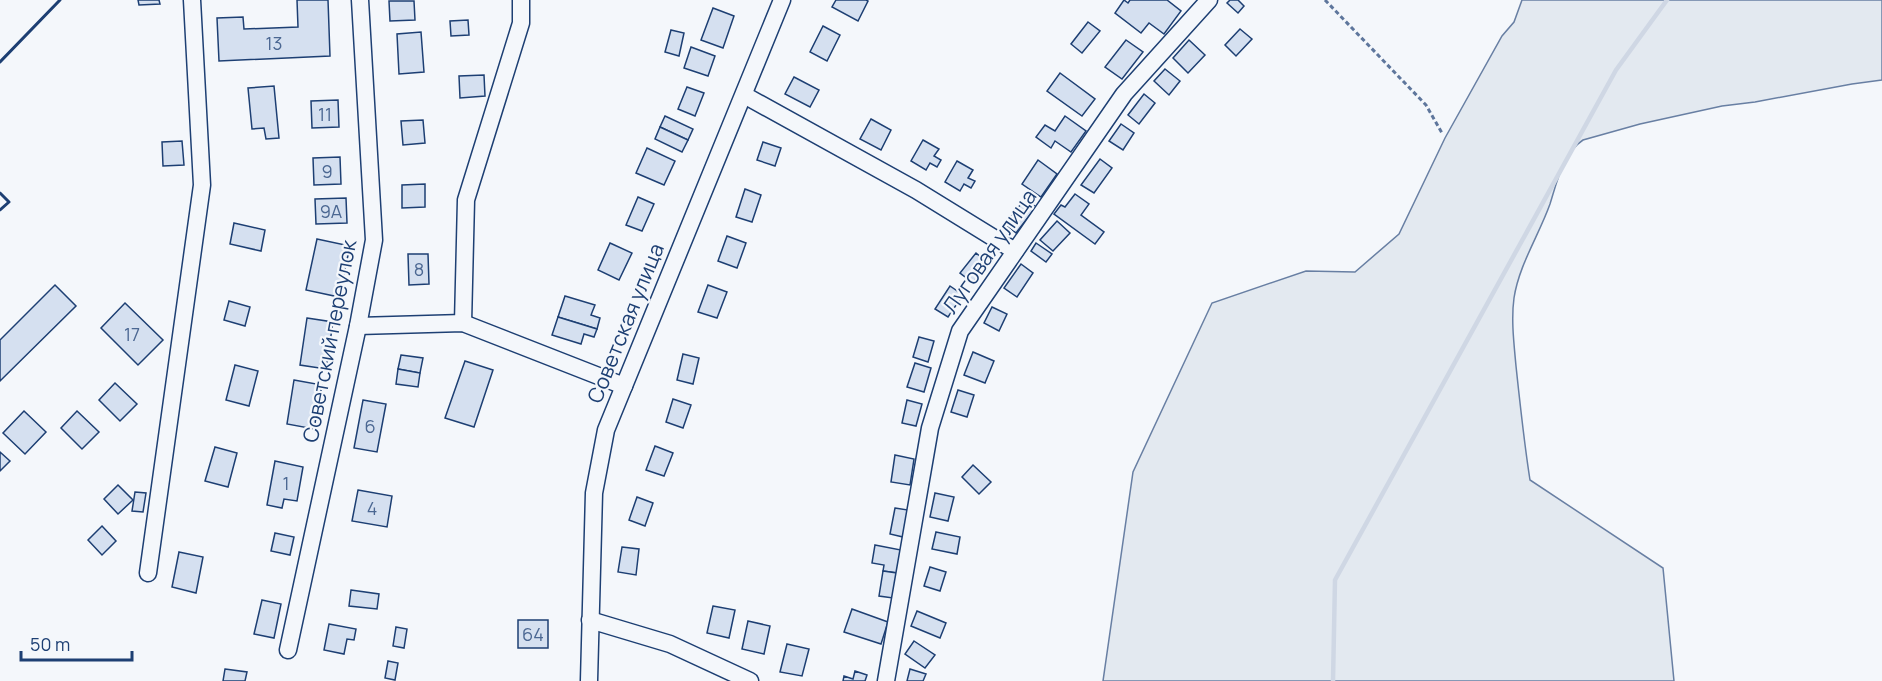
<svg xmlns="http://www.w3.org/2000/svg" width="1882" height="681" font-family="Manrope,sans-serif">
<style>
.green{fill:#e3e9f0;stroke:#687fa3;stroke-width:1.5}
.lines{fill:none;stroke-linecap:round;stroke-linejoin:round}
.stream{stroke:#cfd7e4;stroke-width:4.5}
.building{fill:#d5e0f0;stroke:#1d3f73;stroke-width:1.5}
.minor-casing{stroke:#1d3f73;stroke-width:19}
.path{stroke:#5e769c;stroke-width:3;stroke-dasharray:4.5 3;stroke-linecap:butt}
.minor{stroke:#f4f7fb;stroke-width:16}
.wall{stroke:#1d3f73;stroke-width:3}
.labels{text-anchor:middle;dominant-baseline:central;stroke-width:4.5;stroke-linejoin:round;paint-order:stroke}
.number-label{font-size:18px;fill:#4b6792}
.street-label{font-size:21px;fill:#1d3f73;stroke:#f4f7fb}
</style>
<rect width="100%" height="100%" fill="#f4f7fb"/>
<path class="green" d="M1522,0H1882V80L1852,84L1755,102L1722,106L1640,124L1583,140C1563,153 1557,182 1550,204C1539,235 1519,265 1514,298C1511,320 1514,344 1516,366C1520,404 1524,442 1530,480L1663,568L1674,681H1103L1133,472L1212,303L1306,271L1355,272L1399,234L1445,138L1502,36L1514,22Z"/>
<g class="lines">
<path class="stream" d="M1333,681L1335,580L1616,70L1667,0"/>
</g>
<g class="building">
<path d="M138,0H159L160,4L139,5Z"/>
<path d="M297,0H328L330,56L219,61L217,18L243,17L244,29L298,27Z"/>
<path d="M836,0H866L868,1L858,21L832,7Z"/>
<path d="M1124,0L1128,3L1130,0H1167L1181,11L1164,34L1149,23L1141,33L1115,13Z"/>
<path d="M1230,0H1238L1244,6L1238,13L1227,3Z"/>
<path d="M389,1H414L415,20L390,21Z"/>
<path d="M713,8L734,16L723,48L701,40Z"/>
<path d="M468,20L469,35L451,36L450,21Z"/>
<path d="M1088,22L1100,31L1082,53L1071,44Z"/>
<path d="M823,26L840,35L827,61L810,52Z"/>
<path d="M1240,29L1252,39L1236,56L1225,45Z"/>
<path d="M671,30L684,33L679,56L665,52Z"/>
<path d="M421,32L424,72L399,74L397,34Z"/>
<path d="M1126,40L1143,52L1122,79L1105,67Z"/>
<path d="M1189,40L1205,55L1188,73L1173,58Z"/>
<path d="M691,47L715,56L708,76L684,68Z"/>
<path d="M1165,69L1180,81L1169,95L1154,81Z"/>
<path d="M1060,73L1095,99L1082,116L1047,91Z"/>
<path d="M484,75L485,96L460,98L459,76Z"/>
<path d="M794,77L819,90L810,107L785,94Z"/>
<path d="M274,86L279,138L266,139L264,128L252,129L248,88Z"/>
<path d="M687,87L704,93L695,116L678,109Z"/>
<path d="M1144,94L1155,103L1139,124L1128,115Z"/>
<path d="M338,100L339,127L312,128L311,101Z"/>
<path d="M665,116L693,129L688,140L660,127Z"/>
<path d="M1065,116L1086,131L1071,152L1055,141L1051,148L1036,137L1045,125L1055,131Z"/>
<path d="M871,119L891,130L881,150L860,139Z"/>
<path d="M423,120L425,143L403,145L401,121Z"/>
<path d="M1121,124L1134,133L1123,150L1109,141Z"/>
<path d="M660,127L688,140L682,152L655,139Z"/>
<path d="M923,140L939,149L934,156L941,160L937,167L930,163L926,170L911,161Z"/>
<path d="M182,141L184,165L163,166L162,142Z"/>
<path d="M763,142L781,148L775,166L757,160Z"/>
<path d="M647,148L675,161L664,185L636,173Z"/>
<path d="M340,157L341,184L314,185L313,158Z"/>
<path d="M1100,159L1112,168L1094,193L1081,185Z"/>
<path d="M1038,160L1057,174L1041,197L1022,184Z"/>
<path d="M957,161L973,170L968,178L975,181L971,188L964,184L960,191L945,182Z"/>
<path d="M425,184V207L402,208V185Z"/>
<path d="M745,189L761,195L752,222L736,217Z"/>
<path d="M1075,194L1089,204L1081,215L1104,232L1095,244L1054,214L1061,205L1065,207Z"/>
<path d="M638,197L654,204L642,231L626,225Z"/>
<path d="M346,198L347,223L316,224L315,199Z"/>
<path d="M1025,199L1036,207L1016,233L1005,224Z"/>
<path d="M1057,221L1070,233L1053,251L1040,240Z"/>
<path d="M234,223L265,230L261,251L230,244Z"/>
<path d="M727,236L746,243L737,268L718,261Z"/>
<path d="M317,239L350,246L339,297L306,290Z"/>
<path d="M610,243L632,253L619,280L598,270Z"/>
<path d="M1036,243L1052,254L1046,262L1031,251Z"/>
<path d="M976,253L988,263L973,283L960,273Z"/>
<path d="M408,254H428L429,284L409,285Z"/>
<path d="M1021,264L1033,273L1017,297L1004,288Z"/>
<path d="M55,285L76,306L0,381V340Z"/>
<path d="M708,285L727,292L717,318L698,312Z"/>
<path d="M950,286L963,295L948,317L935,309Z"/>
<path d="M565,296L595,305L591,315L600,318L597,329L558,317Z"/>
<path d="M229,301L250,307L245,326L224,320Z"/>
<path d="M125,303L163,340L138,365L101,328Z"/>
<path d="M992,307L1007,314L999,331L984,323Z"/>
<path d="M558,317L597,329L594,337L584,334L581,344L552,335Z"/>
<path d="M307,318L333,322L326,369L300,365Z"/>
<path d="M919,337L934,341L928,362L913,357Z"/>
<path d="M973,352L994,361L985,383L964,375Z"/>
<path d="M683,354L699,358L693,384L677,380Z"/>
<path d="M401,355L423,358L420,373L398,369Z"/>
<path d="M465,361L493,370L474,427L445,418Z"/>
<path d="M915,363L931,368L924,392L907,387Z"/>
<path d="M235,365L258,371L249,406L226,400Z"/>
<path d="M398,369L420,373L418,387L396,384Z"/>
<path d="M294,380L322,385L314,429L287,424Z"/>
<path d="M115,383L137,404L120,421L99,400Z"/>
<path d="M958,390L974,395L967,417L951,412Z"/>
<path d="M673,399L691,405L683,428L666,422Z"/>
<path d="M363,400L386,404L377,452L354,448Z"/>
<path d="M907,400L922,404L916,426L902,423Z"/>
<path d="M24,411L46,432L25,454L3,433Z"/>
<path d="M77,411L99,432L82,449L61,428Z"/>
<path d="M655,446L673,453L664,476L646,470Z"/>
<path d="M215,447L237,453L228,487L205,481Z"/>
<path d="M0,452L10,461L0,471Z"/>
<path d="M895,455L914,459L910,485L891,482Z"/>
<path d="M275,461L303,467L297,501L284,499L282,508L267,505Z"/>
<path d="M973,465L991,482L979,494L962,477Z"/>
<path d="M118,485L133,500L118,514L104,499Z"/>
<path d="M358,490L392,496L387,527L352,521Z"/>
<path d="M135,492L146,493L143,512L132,511Z"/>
<path d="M935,493L954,497L948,521L930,517Z"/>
<path d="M637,497L653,503L645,526L629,520Z"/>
<path d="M895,508L908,510L903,537L890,534Z"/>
<path d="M102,526L116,541L102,555L88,540Z"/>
<path d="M936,532L960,537L957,554L932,549Z"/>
<path d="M275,533L294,537L290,555L271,551Z"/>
<path d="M875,545L901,550L897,573L883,571L884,565L872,563Z"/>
<path d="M622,547L639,549L636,575L618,572Z"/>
<path d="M179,552L203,557L196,593L172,587Z"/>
<path d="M930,567L946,572L940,591L924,586Z"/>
<path d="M883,571L897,573L893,598L879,596Z"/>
<path d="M351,590L379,594L377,609L349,606Z"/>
<path d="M262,600L281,604L274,638L254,634Z"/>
<path d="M713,606L735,610L729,638L707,633Z"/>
<path d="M852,609L888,622L881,644L844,632Z"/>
<path d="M917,611L946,623L940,638L911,626Z"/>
<rect x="518" y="620" width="30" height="28"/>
<path d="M748,621L770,626L764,654L742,649Z"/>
<path d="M329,624L356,629L354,640L347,639L344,654L324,650Z"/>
<path d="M396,627L407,629L404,648L393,646Z"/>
<path d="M914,641L935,655L925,668L905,654Z"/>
<path d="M787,644L809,649L802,676L780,672Z"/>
<path d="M388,661L398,663L395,680L385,678Z"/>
<path d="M225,669L247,672L245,681H223Z"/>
<path d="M910,669L926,674L923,681H907Z"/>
<path d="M855,671L867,675L865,681H843L844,676L853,679Z"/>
</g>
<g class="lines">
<g class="minor-casing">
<g id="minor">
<path d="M744,95L916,190L1015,251"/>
<path d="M463,323L466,200L521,23V0"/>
<path d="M358,326L463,323L624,386"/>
<path d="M148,573L202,185L192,0"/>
<path d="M590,620L670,644L750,681"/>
<path d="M288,650L358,326L374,240L360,0"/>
<path d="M589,681L594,493L606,430L782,0"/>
<path d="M886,681L930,428L960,331L1124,94L1209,0"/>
</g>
</g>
<path class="path" d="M1325,0L1426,105L1442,133"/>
<use href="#minor" class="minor"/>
<g class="wall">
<path d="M0,62L60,0"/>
<path d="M0,193L9,202L0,210"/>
</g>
</g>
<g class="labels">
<g class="number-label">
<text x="274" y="43">13</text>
<text x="325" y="114">11</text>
<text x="327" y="171">9</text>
<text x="331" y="211">9А</text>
<text x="419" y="269">8</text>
<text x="132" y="334">17</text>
<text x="370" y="426">6</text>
<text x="286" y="483">1</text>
<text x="372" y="508">4</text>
<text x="533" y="634">64</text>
</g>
<g class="street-label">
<text transform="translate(989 251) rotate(-55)">Луговая улица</text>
<text transform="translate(625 323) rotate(-68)">Советская улица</text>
<text transform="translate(329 341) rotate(-79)">Советский переулок</text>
</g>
</g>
<path d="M21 651v9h111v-9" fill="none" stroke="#1d3f73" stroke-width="3"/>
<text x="30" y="651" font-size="18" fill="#1d3f73" stroke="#f4f7fb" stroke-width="4.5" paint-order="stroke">50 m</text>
</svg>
